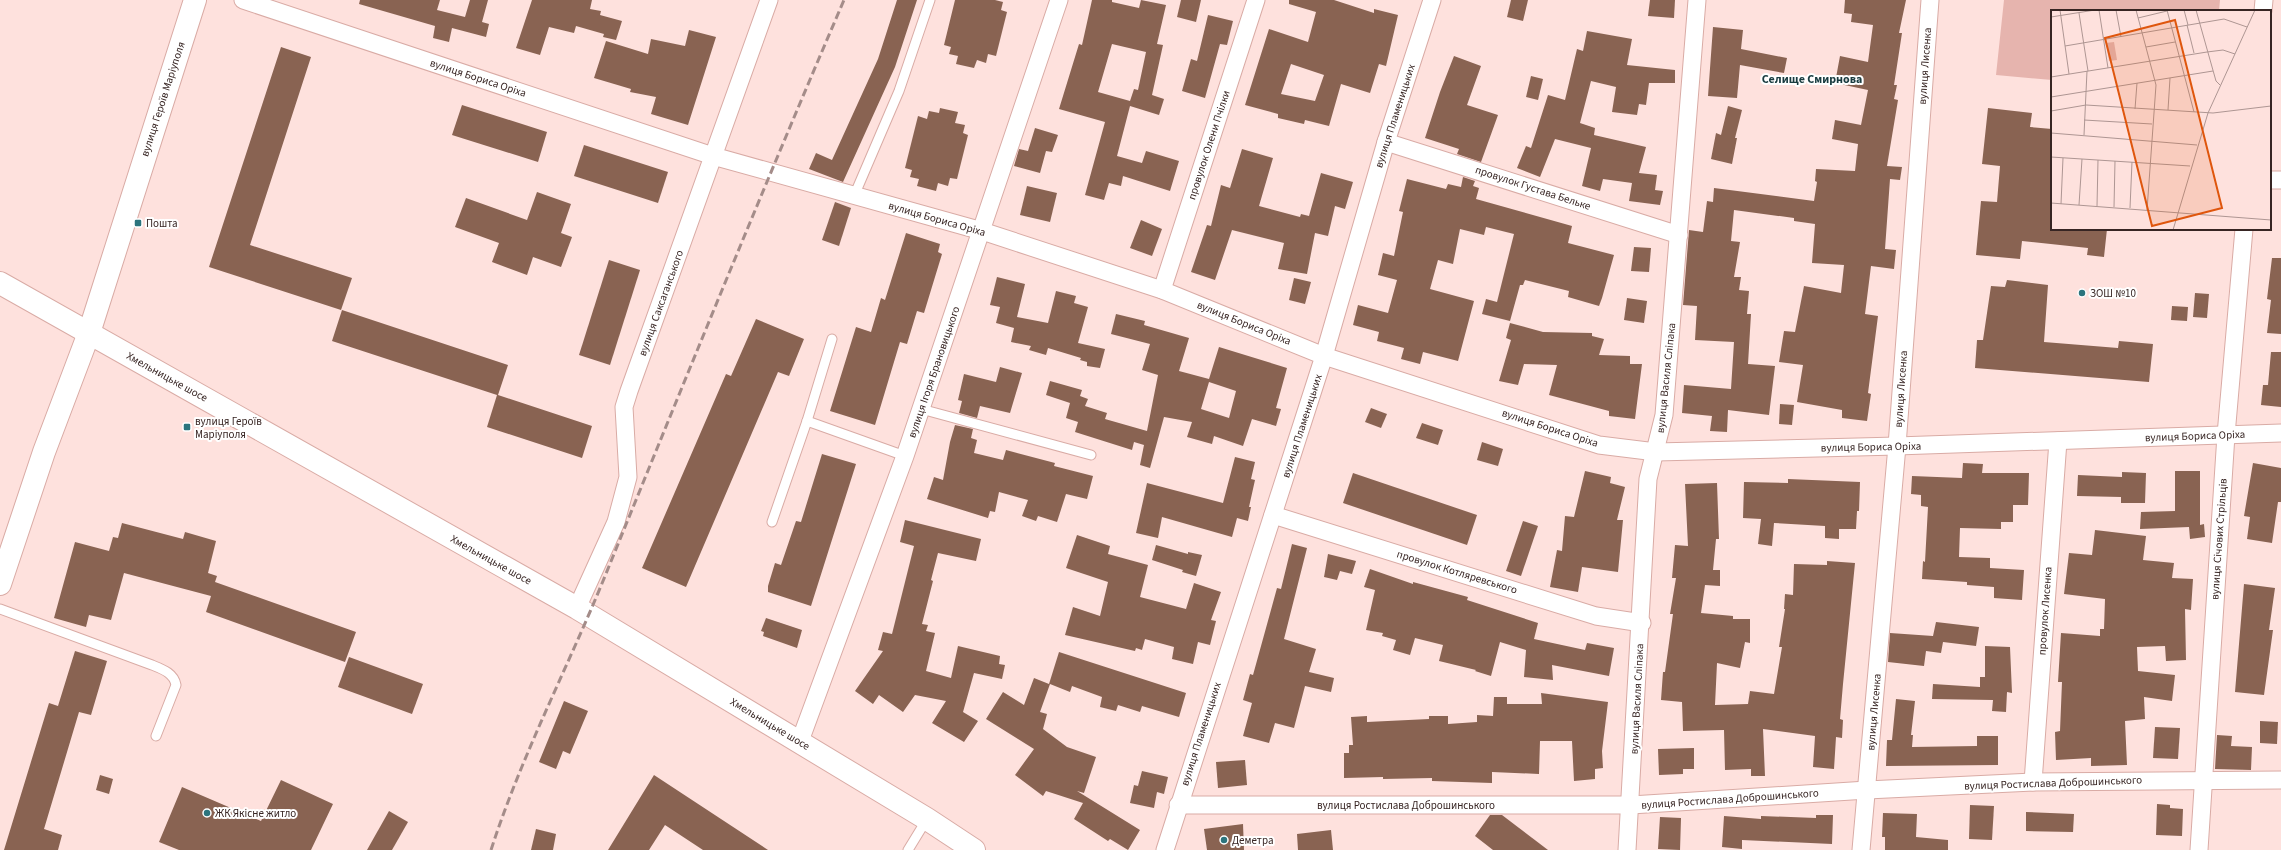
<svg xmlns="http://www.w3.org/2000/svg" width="2281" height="850" font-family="'Source Sans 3',sans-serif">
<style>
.green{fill:#e6b4ae}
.building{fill:#896352;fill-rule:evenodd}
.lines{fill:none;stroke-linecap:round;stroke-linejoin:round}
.lane-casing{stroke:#d9aba5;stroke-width:11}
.street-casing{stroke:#d9aba5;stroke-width:19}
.secondary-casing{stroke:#d9aba5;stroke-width:24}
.lane{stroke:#fff;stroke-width:9}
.street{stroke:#fff;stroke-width:17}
.secondary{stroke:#fff;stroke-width:22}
.rail{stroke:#a48c89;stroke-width:3;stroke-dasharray:8 4;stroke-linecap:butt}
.poi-dot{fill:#2c747d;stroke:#fff;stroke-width:1.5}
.labels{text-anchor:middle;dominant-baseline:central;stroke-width:4;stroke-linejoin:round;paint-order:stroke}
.street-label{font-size:11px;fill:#372523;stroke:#fff}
.poi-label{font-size:11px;fill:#372523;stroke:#fff;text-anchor:start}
.neighbourhood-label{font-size:12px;font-weight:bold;fill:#1a3c40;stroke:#fff}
.inset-road{fill:none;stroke:#ae9693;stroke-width:1}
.view{fill:#df560d;fill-opacity:0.15;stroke:#df560d;stroke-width:2}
.inset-edge{fill:none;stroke:#372523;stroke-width:2}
</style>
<rect width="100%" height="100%" fill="#fee1dd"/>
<path class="green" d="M2004,0H2220L2219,11H2052V80L1996,75Z"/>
<g class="building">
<path d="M360,0H440L437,10L465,17L470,0H488L482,22L489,24L486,37L452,28L449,42L433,38L435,26L359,4Z"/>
<path d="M532,0H592L590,9L601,11L600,15L622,21L616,40L603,37L604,34L576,26L574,33L549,27L540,55L516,48Z"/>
<path d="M897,0H917L895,67L843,182L809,169L816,153L832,160L878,59Z"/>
<path d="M955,0H995L1003,2L1001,10L1007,12L996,56L988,54L986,63L977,60L974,68L956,64L958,56L949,54L951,47L944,45Z"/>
<path d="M1092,0H1112V2L1139,8L1141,0L1166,5L1157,44L1163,45L1152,95L1164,99L1159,115L1130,106L1117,156L1142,163L1146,151L1179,161L1170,191L1123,176L1121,186L1109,183L1104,200L1085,195L1105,122L1059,109L1079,44L1082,45ZM1112,44L1146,52L1138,90L1134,89L1130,101L1098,92Z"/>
<path d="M1181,0H1201L1196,22L1177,17Z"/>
<path d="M1289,0H1334L1374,13V9L1398,15L1386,66L1379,64L1370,93L1341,84L1329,126L1305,120L1304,124L1278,118V114L1245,105L1269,29L1308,42L1316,12L1289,4ZM1291,64L1324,75L1315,101L1281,94Z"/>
<path d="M1511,0H1528L1523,21L1507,17Z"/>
<path d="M1650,0H1675L1674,18L1648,16Z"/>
<path d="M1845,0H1906L1899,33H1902L1894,85H1897L1894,99L1898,100L1887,166L1902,167L1900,180L1890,179L1885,249L1896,250L1894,269L1871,266L1865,314L1878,316L1868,393L1871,394L1867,421L1842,418V410L1797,402L1803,365L1779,362L1784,331L1795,332L1804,286L1841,293L1844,265L1812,263L1815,224L1794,221V218L1734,210L1731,241L1740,242L1734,277H1741L1739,290L1749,291L1747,314H1751L1748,364L1775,366L1769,415L1728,410L1727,432L1710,431L1712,416L1682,413L1684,385L1731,389L1734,342L1695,340L1697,306L1683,305L1689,230L1703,232L1707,201L1713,202L1714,188L1814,201L1817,182L1815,181L1816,169L1855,171L1858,144L1832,139L1835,120L1861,125L1868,90L1835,83L1840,56L1868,62L1873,25L1851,22L1852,14L1844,13Z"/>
<path d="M1208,15L1233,21L1227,45L1220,44L1205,98L1182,91L1191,59L1197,61Z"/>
<path d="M1713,27L1743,30L1741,49L1787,58L1784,73L1740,65L1737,98L1708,96Z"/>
<path d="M689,30L716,37L688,125L651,114L656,97L630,92L631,89L594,78L606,41L648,54L651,39L685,46Z"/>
<path d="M1587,31L1632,39L1627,65L1675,70V83H1649L1646,105L1639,104L1637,115L1612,112L1616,87L1591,81L1580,123L1595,128L1594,135L1646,147L1639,173L1657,175L1655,190L1663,191L1660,205L1629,201L1632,183L1603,179L1600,191L1582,186L1591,148L1555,139L1540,177L1517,168L1526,146L1531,148L1548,95L1565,100L1577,49L1583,51Z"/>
<path d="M281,47L311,57L250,245L352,278L341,310L209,267Z"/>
<path d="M1454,56L1481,66L1467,105L1498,115L1481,162L1457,154L1459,149L1425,138L1440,92Z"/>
<path d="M1531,76L1543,79L1538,100L1526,97Z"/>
<path d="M462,105L547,132L538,162L452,135Z"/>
<path d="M1728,106L1742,110L1735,138H1737L1732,164L1711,159L1716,133L1721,135Z"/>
<path d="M940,108L958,112L955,123L965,125L963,133L968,135L957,179L950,178L948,186L938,183L936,191L917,186L919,179L910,177L912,170L905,168L918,116L927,119L929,111L939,113Z"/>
<path d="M1988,108L2032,113L2030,127L2052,129V229H2107L2104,257L2087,255L2088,248L2022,241L2020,259L1976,255L1981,201L1997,202L2000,166L1982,164Z"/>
<path d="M1035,128L1058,135L1052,152L1046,151L1040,173L1014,166L1019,149L1028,151Z"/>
<path d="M584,145L668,172L658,203L574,176Z"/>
<path d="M1242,149L1273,158L1259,206L1300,217L1301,214L1309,216L1321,173L1353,182L1345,209L1335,206L1328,236L1315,233L1307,274L1278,269L1284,243L1232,230L1215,280L1191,272L1207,225L1211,226L1221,185L1230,188Z"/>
<path d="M1463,177L1475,181L1473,186L1479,188L1476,199L1572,226L1568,243L1614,255L1602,298L1599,306L1568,297L1569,291L1525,280L1523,285H1520L1510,321L1482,314L1486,299L1497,302L1514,234L1486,227L1484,235L1460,229L1453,264L1438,260L1430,289L1474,301L1458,361L1423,352L1420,364L1401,359L1404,348L1377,341L1379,332L1353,325L1358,305L1388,313L1397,280L1378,275L1383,253L1394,256L1403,212L1399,211L1407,179L1446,189L1448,184L1461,187Z"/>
<path d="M1027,186L1057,193L1050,222L1020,215Z"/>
<path d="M537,192L571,204L561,233L572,237L561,267L533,257L527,275L492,262L499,243L455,227L466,198L527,220Z"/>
<path d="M835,202L851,208L839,246L822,240Z"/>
<path d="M1141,220L1162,229L1152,256L1130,248Z"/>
<path d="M906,233L940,244L938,252L942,254L924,313L917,311L907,344L900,342L875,425L830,411L856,327L871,332L881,298L885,300Z"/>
<path d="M1634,247L1651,248L1649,272L1631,271Z"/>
<path d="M2272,258H2281V334L2267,333L2271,300L2267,299Z"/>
<path d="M609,260L640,270L610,365L579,355Z"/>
<path d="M997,277L1025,284L1017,317L1048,323L1056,291L1076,296L1074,303L1088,307L1078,343L1105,349L1100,368L1087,366V362L1080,360L1081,358L1048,348L1046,355L1029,350L1031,346L1011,342L1014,328L996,323L1000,307L990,305Z"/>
<path d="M1294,278L1311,282L1305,304L1289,300Z"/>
<path d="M2007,280L2048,285L2044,342L2118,348L2119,341L2153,344L2149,382L1975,368L1977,340H1983L1991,286L2005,287Z"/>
<path d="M2195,293L2209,294L2207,318L2193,317Z"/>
<path d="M1627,298L1647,301L1644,323L1624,320Z"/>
<path d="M2172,306L2188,307L2187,321L2171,320Z"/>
<path d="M342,310L508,365L498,395L592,426L582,458L487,427L497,395L332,341Z"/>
<path d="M1116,314L1145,321L1144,325L1189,338L1179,371L1209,379L1219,347L1287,368L1276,408L1281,409L1276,426L1252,419L1243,446L1214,436L1212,444L1187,437L1192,422L1164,417L1150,468L1140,465L1144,445L1134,442L1132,450L1075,432L1078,422L1066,418L1070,403L1046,395L1050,381L1082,390L1080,396L1088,399L1085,406L1107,413L1105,419L1147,431L1158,375L1142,370L1150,344L1111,334ZM1209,382L1236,391L1229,418L1201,409Z"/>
<path d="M756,319L804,339L789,376L778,372L686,587L642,568L726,374L731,376Z"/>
<path d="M1510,323L1543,332L1592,333V336L1604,339L1599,355L1630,356V364H1642L1635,419L1609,416V411L1549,395L1557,365L1524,364L1518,385L1499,381L1511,340L1506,338Z"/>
<path d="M2271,352H2281V407L2261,405L2263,385H2268Z"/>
<path d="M1000,367L1022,373L1010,413L980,406L977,418L959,413L962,401L958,400L964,374L996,382Z"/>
<path d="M1780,404L1794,405L1792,425L1779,424Z"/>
<path d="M1371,408L1387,414L1381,428L1365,422Z"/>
<path d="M1422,423L1443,430L1438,445L1416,438Z"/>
<path d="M955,425L973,429L971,438L977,440L974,453L1003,460L1006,450L1055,463L1054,466L1093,476L1087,499L1066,494L1057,522L1038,516L1036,521L1022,516L1028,500L999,492L995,512L990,511L988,518L927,499L934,477L943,480L950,442Z"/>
<path d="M1482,442L1503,449L1498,466L1477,460Z"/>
<path d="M822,454L856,464L811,606L768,592V586L775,563L781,565L796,521L801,522Z"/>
<path d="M1235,457L1255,462L1251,479L1255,480L1249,507H1251L1248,521L1237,518L1232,537L1162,517L1158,538L1136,533L1147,483L1223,503Z"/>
<path d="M1963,463L1983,464L1982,473H2029L2028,505H2013V522H2001V529L1960,528L1959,557L1990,558V568L2024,570L2022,600L1994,598V587L1967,585V582L1922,579L1923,561L1925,562L1928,507L1921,506V495L1911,494L1912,476L1962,478Z"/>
<path d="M2253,463L2281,468V502H2278L2272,543L2247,539L2250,517L2244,516Z"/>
<path d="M1585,471L1611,477L1610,483L1625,487L1617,520H1623L1618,572L1582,567L1578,592L1550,587L1557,550L1562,551L1565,516L1574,517Z"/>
<path d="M2175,471H2200V525L2204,524L2205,537L2190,539L2189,527L2140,529L2141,512L2175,511Z"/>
<path d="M2122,472L2146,473L2145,503H2121V497L2077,496L2078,475L2122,477Z"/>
<path d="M1353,473L1477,515L1467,545L1343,503Z"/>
<path d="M1788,479L1860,482L1859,511H1857L1856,529H1839V539L1825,538V526L1774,523L1772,546L1758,544L1761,519L1743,518L1744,482L1788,483Z"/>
<path d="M1717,483L1719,539H1716L1713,570H1720V586L1705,585L1701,613L1733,616V619H1750V643L1745,642L1740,668L1717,663L1715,705L1748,704L1750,691L1774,694L1782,647H1779L1785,609H1784L1785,594L1793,595L1794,564L1827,565V561L1855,563L1843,684L1840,719L1843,720L1842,738L1836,737L1834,769L1813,767L1815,736L1763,729L1765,776H1751V769L1725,770L1724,730L1683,731L1682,702L1661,700L1663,672H1665L1673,614H1670L1676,578H1672L1675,545L1688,546L1685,484Z"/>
<path d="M905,520L981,539L976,561L938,553L931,580L933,581L922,624L928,625L926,631L935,633L926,671L951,678L958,646L1000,656L999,664L1005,665L1002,679L974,673L963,712L978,721L964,742L932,723L946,701L915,695L903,712L879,695L873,704L855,691L883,651L878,650L883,632L892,634L914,546L900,542Z"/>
<path d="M1523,521L1538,526L1521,576L1506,571Z"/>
<path d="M122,523L183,539L185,532L216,541L208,573L217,576L215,582L356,632L345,662L206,612L211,596L124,573L111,620L89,615L86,627L54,618L75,542L109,551L113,537L118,538Z"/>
<path d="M2095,530L2146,536L2143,560L2174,563L2172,578L2193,579L2191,610L2185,609L2186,660L2166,661L2165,646L2137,647L2138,671L2175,675L2172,701L2144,697L2145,719L2125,721L2127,765L2091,766V758L2056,760L2055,732L2060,731L2062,682H2058L2061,633L2100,636V629H2104L2105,599L2064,594L2069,553L2092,555Z"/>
<path d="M1077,535L1110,546L1108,554L1148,565L1140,597L1186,609L1194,583L1221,592L1211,620L1216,621L1210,645L1198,642L1193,664L1172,659L1174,647L1145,639L1142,650L1136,648L1135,651L1065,635L1073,607L1100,616L1108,582L1066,568Z"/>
<path d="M1292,544L1307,548L1284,639L1316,649L1309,672L1334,678L1331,692L1305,686L1294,728L1275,723L1269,743L1243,736L1252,703L1243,700L1250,674L1253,675L1277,588L1281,589Z"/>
<path d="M1156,545L1188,554V552L1202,555L1196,576L1182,572L1183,570L1152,560Z"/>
<path d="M1328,554L1356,561L1352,574L1340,571L1337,580L1324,577Z"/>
<path d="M1370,569L1413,584V582L1468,597L1467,600L1538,623L1534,639L1585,650L1587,643L1614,648L1609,676L1552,665L1553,680L1524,677L1526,650L1500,642L1491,676L1475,671L1476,670L1439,661L1443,645L1415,638L1410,655L1393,650L1396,640L1382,636L1383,633L1366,630L1375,590L1364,587Z"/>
<path d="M2244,584L2275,588L2269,630H2273L2264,695L2235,692Z"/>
<path d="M766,618L802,630L797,648L763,636L764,632L761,631Z"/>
<path d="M1936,622L1979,627L1976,646L1943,642L1941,653L1926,651L1924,666L1888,662L1890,633L1933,636Z"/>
<path d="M1985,646L2010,647L2012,693L2007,692L2006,712L1992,711L1993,700L1932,699L1933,684L1980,687V677H1985Z"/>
<path d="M75,651L107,661L91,715L79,712L44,829L62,835L58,850H4L49,703L58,706Z"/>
<path d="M1059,652L1186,693L1179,717L1142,706L1140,712L1118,705L1116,711L1100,707L1102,697L1072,686L1070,692L1050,684L1040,712L1047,714L1043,729L1067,747L1096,757L1084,793L1077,791L1140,830L1128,850L1110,839L1108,841L1074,819L1083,803L1046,791L1043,796L1015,775L1034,749L986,719L1003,692L1024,705L1034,678L1049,684Z"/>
<path d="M349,657L423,684L412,714L338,687Z"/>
<path d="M1541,693L1608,702L1602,751L1603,768L1595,769V779L1574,781L1572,741H1540L1539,774L1492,772V783L1432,781V778L1383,779V777L1344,778V753H1349V745H1353L1351,717L1367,716V722L1429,719V716H1448V724L1477,722V715L1493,716L1494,697H1507V704H1542Z"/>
<path d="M1896,699L1915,701L1911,735H1913L1912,747L1977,746V736H1998V765L1886,766L1887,740H1892Z"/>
<path d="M564,701L588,711L570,754L563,751L556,769L539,762Z"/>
<path d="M2260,721L2278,722L2277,744L2260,743Z"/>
<path d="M2155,727L2180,728L2178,759L2153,758Z"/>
<path d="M2217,735L2232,736L2231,746L2252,747L2251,770L2215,769Z"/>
<path d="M1694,748V769H1683V774L1659,775L1658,749Z"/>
<path d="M1245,760L1247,785L1218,788L1216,762Z"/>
<path d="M1142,771L1168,777L1164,794L1157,792L1154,808L1130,803L1134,785L1138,786Z"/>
<path d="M100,775L113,779L109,794L96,790Z"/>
<path d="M654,775L768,850H703L665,825L649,850H608Z"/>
<path d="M281,780L333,804L311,850H179L159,842L182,787L261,821Z"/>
<path d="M2157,804L2170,805V808L2183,809L2182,836L2156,835Z"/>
<path d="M1970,805L1994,806L1992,840L1969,839Z"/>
<path d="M389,811L408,822L392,850H367Z"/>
<path d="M2026,812L2074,814L2073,832L2026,831Z"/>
<path d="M1883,813L1917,814L1916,837L1948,840V850H1885V837H1882Z"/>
<path d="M1490,815H1502L1548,850H1493L1475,836Z"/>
<path d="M1816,815H1833L1832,844L1742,840V849L1722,847L1724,816L1761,819V816L1816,818Z"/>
<path d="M1660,817L1681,818L1680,850L1658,849Z"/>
<path d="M1243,824L1244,850H1207L1204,829Z"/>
<path d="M536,829L556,834L553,850H531Z"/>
<path d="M1331,830L1333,850H1298L1297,834Z"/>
</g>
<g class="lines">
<g class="lane-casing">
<g id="lane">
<path d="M854,196L899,91L930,0"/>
<path d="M921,409L1091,455"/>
<path d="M807,421L905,456"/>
<path d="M772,522L807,421L832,339"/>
<path d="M0,609L152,665C162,669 174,673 176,685L156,736"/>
<path d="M908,850L927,819"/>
</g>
</g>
<g class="street-casing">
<g id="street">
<path d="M243,0L713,156L982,231L1162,290L1324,356L1599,445L1656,452L1897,446L2281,433"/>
<path d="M2263,11L2264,0"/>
<path d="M1386,142L1679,235"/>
<path d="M2270,180H2281"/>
<path d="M1162,290L1256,0"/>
<path d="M1273,515L1596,616L1642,623"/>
<path d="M577,608L616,522L628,477L624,407L629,391L769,0"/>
<path d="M800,741L905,456L1059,0"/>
<path d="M2033,782L2058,441"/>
<path d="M1178,805H1631L1867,790L2033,782L2281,780"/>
<path d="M1165,850L1324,356L1386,142L1432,0"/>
<path d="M1627,850L1648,479L1664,415L1697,0"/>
<path d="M1861,850L1897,446L1930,0"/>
<path d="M2199,850L2226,435L2244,229"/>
</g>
</g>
<g class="secondary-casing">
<g id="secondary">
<path d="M0,283L577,608L927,819L974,850"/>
<path d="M0,584L44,452L89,333L195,0"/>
</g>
</g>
<use href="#lane" class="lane"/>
<use href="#street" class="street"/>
<use href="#secondary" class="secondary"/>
<path class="rail" d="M491,850C521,757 566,671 603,581C682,387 761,193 844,0"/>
</g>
<g class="poi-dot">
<rect x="134" y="219" width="8" height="8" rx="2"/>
<circle cx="2082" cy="293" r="4"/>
<rect x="183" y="423" width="8" height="8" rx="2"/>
<circle cx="207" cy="813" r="4"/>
<circle cx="1224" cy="840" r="4"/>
</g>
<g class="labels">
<g class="street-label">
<text transform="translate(1925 66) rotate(-86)">вулиця Лисенка</text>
<text transform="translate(478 78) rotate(18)">вулиця Бориса Оріха</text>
<text transform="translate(163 99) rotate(-72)">вулиця Героїв Маріуполя</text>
<text transform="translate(1395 116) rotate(-72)">вулиця Пламеницьких</text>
<text transform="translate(1209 145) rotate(-72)">провулок Олени Пчілки</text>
<text transform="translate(1533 188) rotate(18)">провулок Густава Бельке</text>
<text transform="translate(937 219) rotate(16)">вулиця Бориса Оріха</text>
<text transform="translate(661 303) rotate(-70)">вулиця Саксаганського</text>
<text transform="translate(1244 323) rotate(22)">вулиця Бориса Оріха</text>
<text transform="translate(934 372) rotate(-71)">вулиця Ігоря Брановицького</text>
<text transform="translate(167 377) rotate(29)">Хмельницьке шосе</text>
<text transform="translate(1666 378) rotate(-84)">вулиця Василя Сліпака</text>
<text transform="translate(1901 389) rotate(-86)">вулиця Лисенка</text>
<text transform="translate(1302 426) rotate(-72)">вулиця Пламеницьких</text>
<text transform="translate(1550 428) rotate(18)">вулиця Бориса Оріха</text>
<text transform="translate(2195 436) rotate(-2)">вулиця Бориса Оріха</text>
<text transform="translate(1871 447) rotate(-1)">вулиця Бориса Оріха</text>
<text transform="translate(2219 539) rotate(-86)">вулиця Січових Стрільців</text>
<text transform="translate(491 560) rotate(29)">Хмельницьке шосе</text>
<text transform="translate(1457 572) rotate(17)">провулок Котляревського</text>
<text transform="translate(2045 611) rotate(-86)">провулок Лисенка</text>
<text transform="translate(1637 699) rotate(-87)">вулиця Василя Сліпака</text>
<text transform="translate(1874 712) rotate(-85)">вулиця Лисенка</text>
<text transform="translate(770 724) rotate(31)">Хмельницьке шосе</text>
<text transform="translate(1201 734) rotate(-72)">вулиця Пламеницьких</text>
<text transform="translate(2053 783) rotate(-2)">вулиця Ростислава Доброшинського</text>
<text transform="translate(1730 799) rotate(-4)">вулиця Ростислава Доброшинського</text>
<text x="1406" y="805">вулиця Ростислава Доброшинського</text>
</g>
<g class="poi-label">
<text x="146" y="223">Пошта</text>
<text x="2090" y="293">ЗОШ №10</text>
<text x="195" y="421">вулиця Героїв<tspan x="195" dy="13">Маріуполя</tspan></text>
<text x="215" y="813">ЖК Якісне житло</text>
<text x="1232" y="840">Деметра</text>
</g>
<g class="neighbourhood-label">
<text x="1812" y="79">Селище Смирнова</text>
</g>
</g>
<g transform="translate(2051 10)">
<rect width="220" height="220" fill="#fee1dd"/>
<path d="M63,32L66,50L58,51L55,33Z" fill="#e6b4ae"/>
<path class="inset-road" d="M9,0L18,64M48,0L57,58M65,0L70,27M85,0L105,75L96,200M116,0L143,102M133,0L137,15M145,0L165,71L169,75M28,3L37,61M0,7L44,0M87,8L116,1M136,15L143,43M14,36L173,9L196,17M95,37L124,32M0,67L156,42L172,40L184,44M0,87L162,61M84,99L86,73M117,100L119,68M0,101L35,95L162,103L220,96M33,110L101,114M0,123L146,135M33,125L36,61M0,147L139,156M0,193L220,210M10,194L12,148M28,195L31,149M46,196L47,150M63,197L64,151M79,198L81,152M122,220L157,103L204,0"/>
<path class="view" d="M124,10L171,198L101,216L54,28Z"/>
<rect width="220" height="220" class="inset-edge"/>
</g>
</svg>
